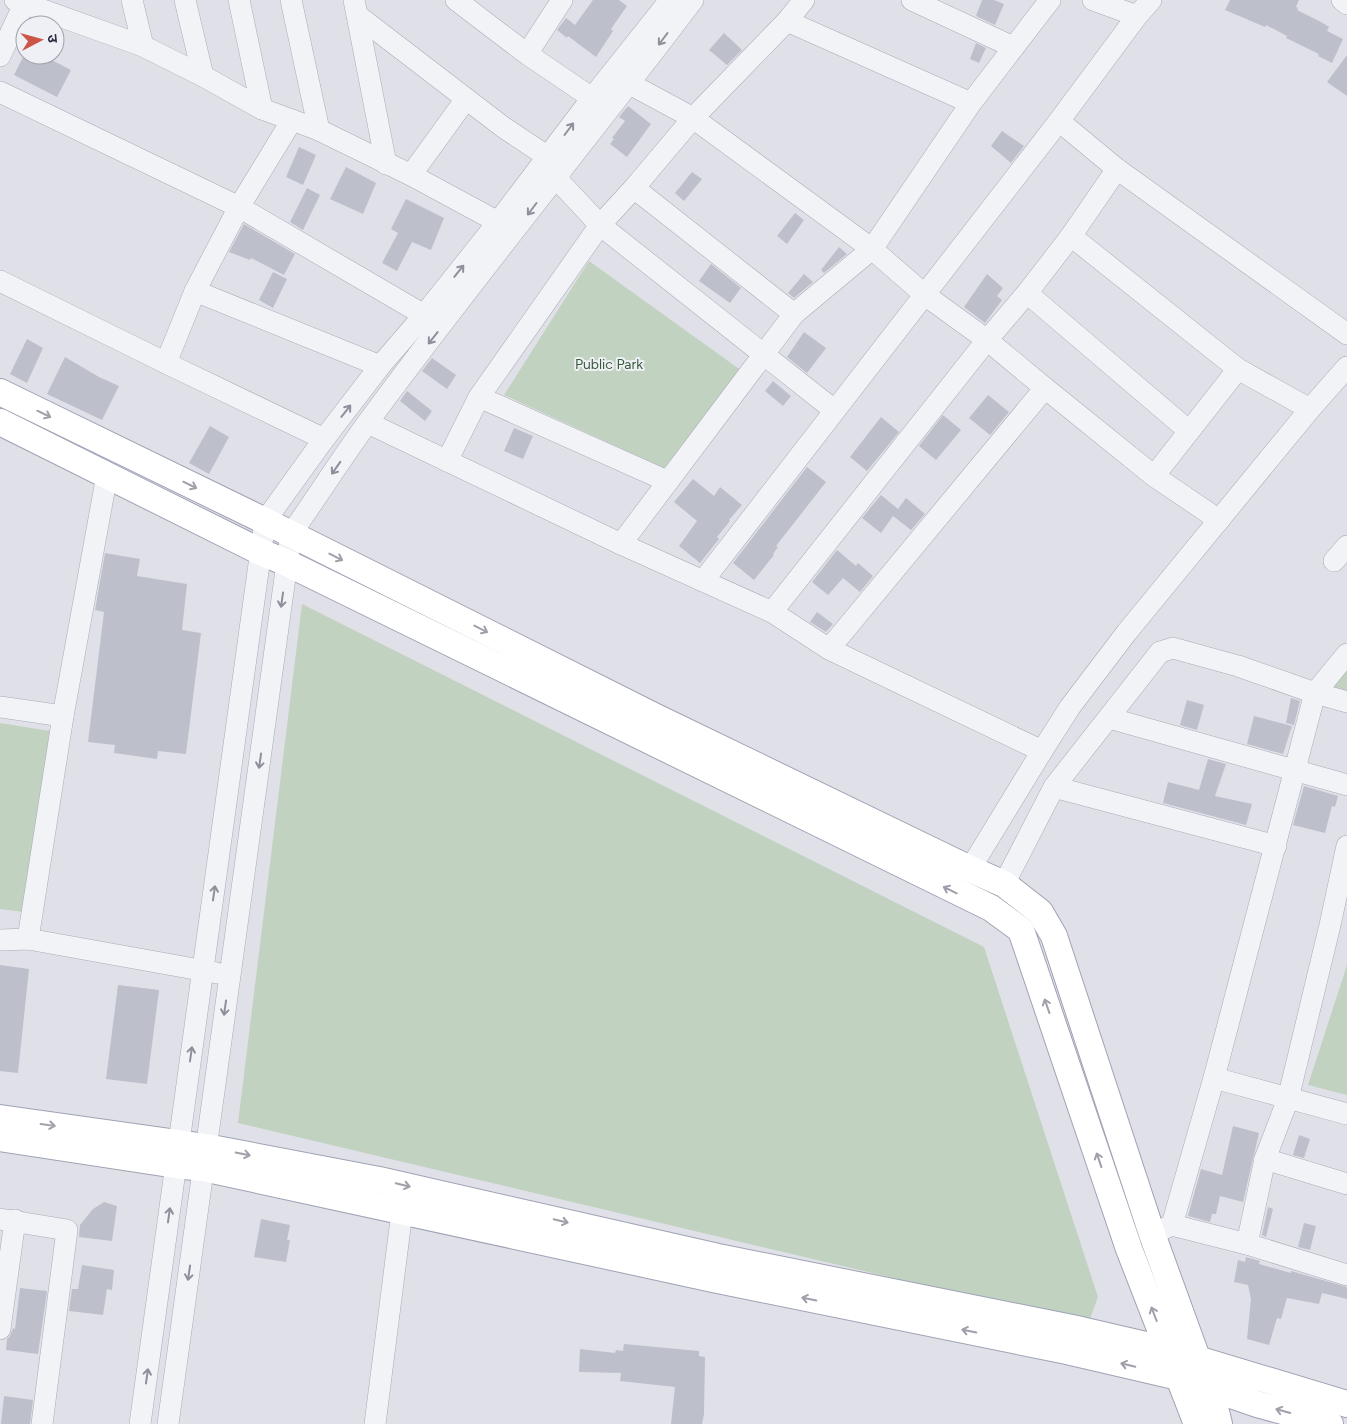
<svg xmlns="http://www.w3.org/2000/svg" width="1347" height="1424" font-family="Figtree,'Noto Sans Devanagari',sans-serif">
<style>
.green{fill:#c1d2c1}
.building{fill:#bdbfcb}
.lines{fill:none;stroke-linecap:round;stroke-linejoin:round}
.minor-casing{stroke:#a9aab5;stroke-width:22}
.major-casing{stroke:#9fa2b4;stroke-width:28}
.minor{stroke:#f2f3f7;stroke-width:21}
.major{stroke:#fff;stroke-width:26}
.oneway{stroke:#8e8f9b}
.oneway2{stroke:#9fa0a9}
.labels{text-anchor:middle;dominant-baseline:central;stroke-width:4;stroke-linejoin:round;paint-order:stroke}
.park-label{font-size:14px;fill:#365b39;stroke:#eff0f6}
</style>
<rect width="100%" height="100%" fill="#e0e1e8"/>
<g class="green">
<path d="M589,261L742,371L664,468L504,395Z"/>
<path d="M302,604L984,947L1098,1297L1088,1324L238,1123Z"/>
<path d="M1347,663V698L1323,692Z"/>
<path d="M0,723L50,731L23,912L0,909Z"/>
<path d="M1347,965V1095L1308,1085Z"/>
</g>
<g class="building">
<path d="M593,0H619L627,6L611,29L613,31L596,57L568,36L567,38L557,30L566,18L575,25Z"/>
<path d="M982,0H994L1004,4L995,25L976,16Z"/>
<path d="M1230,0H1299L1296,7L1298,8L1297,10L1323,23L1329,27L1327,31L1343,39L1332,63L1318,56L1319,54L1286,38L1287,36L1266,25L1265,27L1225,10Z"/>
<path d="M724,33L742,50L727,65L709,50Z"/>
<path d="M976,43L986,48L979,63L970,59Z"/>
<path d="M24,55H42L71,70L57,97L14,75Z"/>
<path d="M1347,55V96L1327,82Z"/>
<path d="M628,106L651,124L627,157L610,144L614,139L612,138L625,121L619,117Z"/>
<path d="M1002,131L1024,146L1011,163L991,146Z"/>
<path d="M299,147L316,155L303,185L286,177Z"/>
<path d="M346,167L376,183L363,214L330,199Z"/>
<path d="M692,172L702,179L684,201L675,193Z"/>
<path d="M307,188L320,195L303,230L290,222Z"/>
<path d="M406,199L444,218L431,250L412,242L397,271L382,263L398,233L391,229Z"/>
<path d="M795,213L804,220L787,244L777,236Z"/>
<path d="M244,224L295,254L284,275L251,258L250,260L229,252Z"/>
<path d="M839,247L847,254L824,273L821,270Z"/>
<path d="M711,264L741,288L730,303L699,281Z"/>
<path d="M273,272L287,279L273,308L259,300Z"/>
<path d="M804,274L813,282L794,298L788,293Z"/>
<path d="M987,274L1003,288L997,296L1002,300L985,323L964,307Z"/>
<path d="M804,332L826,348L807,373L787,357Z"/>
<path d="M27,339L43,348L27,383L10,374Z"/>
<path d="M65,357L99,377L119,386L102,420L47,394Z"/>
<path d="M432,358L456,375L447,389L422,371Z"/>
<path d="M773,381L791,396L783,406L765,391Z"/>
<path d="M407,391L432,411L425,421L400,401Z"/>
<path d="M988,395L1009,412L990,435L969,418Z"/>
<path d="M943,415L961,430L936,460L919,446Z"/>
<path d="M881,417L899,432L867,471L850,457Z"/>
<path d="M210,426L229,437L209,474L189,463Z"/>
<path d="M514,428L533,436L523,459L504,451Z"/>
<path d="M807,467L826,482L776,546L778,547L773,554L774,555L754,580L733,563Z"/>
<path d="M693,479L714,496L720,487L742,505L729,520L730,521L717,537L719,539L700,563L679,546L697,521L674,502Z"/>
<path d="M881,495L898,509L906,498L925,514L911,530L893,516L881,533L862,518Z"/>
<path d="M837,550L856,566L858,563L873,576L860,592L843,578L828,595L812,582Z"/>
<path d="M105,553L140,559L137,576L187,584L182,630L201,633L186,754L158,751L157,759L114,753L115,745L88,742L104,612L95,610Z"/>
<path d="M817,612L833,624L826,632L810,622Z"/>
<path d="M1291,698L1300,701L1294,725L1286,723Z"/>
<path d="M1187,700L1204,705L1197,730L1180,725Z"/>
<path d="M1254,716L1292,726L1283,754L1247,744Z"/>
<path d="M1208,759L1226,764L1215,796L1252,804L1246,825L1163,803L1168,782L1199,790Z"/>
<path d="M1304,786L1338,796L1335,807L1332,806L1325,833L1293,825Z"/>
<path d="M0,965L29,969L18,1073L0,1071Z"/>
<path d="M118,985L159,990L147,1084L106,1079Z"/>
<path d="M1233,1126L1259,1133L1243,1202L1220,1196L1216,1214H1212L1210,1222L1188,1216L1201,1169L1222,1175Z"/>
<path d="M1299,1135L1310,1139L1304,1158L1293,1155Z"/>
<path d="M104,1202L117,1206L112,1241L79,1237L80,1225L93,1209Z"/>
<path d="M1268,1207L1273,1209L1266,1237L1262,1235Z"/>
<path d="M261,1219L290,1225L287,1240H290L286,1262L254,1257Z"/>
<path d="M1304,1223L1316,1226L1310,1250L1298,1247Z"/>
<path d="M1246,1257L1260,1261L1259,1264L1291,1273V1271L1347,1287V1299L1322,1293L1319,1304L1287,1298L1281,1319L1277,1318L1269,1345L1247,1339L1251,1299L1248,1285L1234,1282L1238,1260L1245,1262Z"/>
<path d="M82,1265L114,1270L112,1290L107,1289L103,1315L69,1311L72,1289H78Z"/>
<path d="M20,1288L47,1291L38,1354L6,1350L7,1339L10,1336L13,1328L15,1329Z"/>
<path d="M624,1344L699,1351V1356L705,1357L704,1414L702,1424H671L675,1387L620,1381L621,1373L579,1372L580,1349L615,1353L616,1350L623,1351Z"/>
<path d="M4,1396L33,1400L30,1424H1Z"/>
</g>
<g class="lines">
<g class="minor-casing">
<g id="minor">
<path d="M15,0L143,46L203,76L262,109L319,130L411,175L498,222L510,230"/>
<path d="M132,0L143,46"/>
<path d="M185,0L203,76"/>
<path d="M239,0L262,109"/>
<path d="M291,0L319,130"/>
<path d="M354,0L386,164"/>
<path d="M456,0L527,54L592,98"/>
<path d="M912,0L1013,47"/>
<path d="M1093,0L1137,16"/>
<path d="M1342,0L1347,4"/>
<path d="M357,15L503,127L548,157"/>
<path d="M787,21L971,103"/>
<path d="M527,54L562,0"/>
<path d="M0,56L24,4"/>
<path d="M630,84L693,118L872,249L925,295L987,340L1045,388L1154,476L1219,520"/>
<path d="M0,92L239,207L424,315"/>
<path d="M1059,121L1117,169L1347,334"/>
<path d="M411,175L466,99"/>
<path d="M555,177L600,225L834,410"/>
<path d="M634,188L794,314"/>
<path d="M1071,236L1238,369L1310,409"/>
<path d="M0,281L166,363L324,439"/>
<path d="M195,291L380,366"/>
<path d="M1027,293L1189,431"/>
<path d="M166,363L195,291L239,207L292,120"/>
<path d="M479,397L667,481"/>
<path d="M368,423L621,544L772,612L829,649L1042,751"/>
<path d="M447,461L479,397L600,225L634,188L693,118L787,21L804,0"/>
<path d="M1154,476L1238,369"/>
<path d="M621,544L794,314L872,249L971,103L1050,0"/>
<path d="M1334,561L1347,546"/>
<path d="M703,581L1059,121L1137,16L1151,0"/>
<path d="M772,612L987,340L1027,293L1071,236L1117,169"/>
<path d="M829,649L1045,388"/>
<path d="M0,707L63,716"/>
<path d="M1109,718L1347,785"/>
<path d="M1054,787L1276,846"/>
<path d="M970,869L1042,751L1070,707L1127,632L1310,409L1347,367"/>
<path d="M1004,884L1054,787L1160,652L1173,648L1180,650L1238,666L1315,693L1347,702"/>
<path d="M28,939L63,716L107,475"/>
<path d="M0,940L28,939L217,973"/>
<path d="M1214,1078L1347,1114"/>
<path d="M1265,1159L1347,1184"/>
<path d="M0,1219L67,1230L42,1424"/>
<path d="M1172,1225L1214,1078L1315,693L1347,654"/>
<path d="M1159,1231L1172,1225L1247,1244L1347,1275"/>
<path d="M1247,1244L1265,1159L1288,1099L1330,925L1347,846"/>
<path d="M0,1329L15,1220"/>
<path d="M140,1424L265,521L324,439L380,366L424,315L498,222L592,98L670,0"/>
<path d="M168,1424L291,534C317,497 341,459 368,422C473,279 586,142 693,0"/>
<path d="M375,1424L402,1212"/>
</g>
</g>
<g class="major-casing">
<g id="major">
<path d="M0,392L265,521L656,717L970,869L1004,884L1040,912L1054,936L1152,1234L1197,1358L1210,1387L1219,1424"/>
<path d="M0,422L261,552L287,563L991,908L1021,930L1129,1249L1197,1424"/>
<path d="M0,1118L206,1147L379,1180L718,1257L1072,1328L1167,1350L1347,1404"/>
<path d="M0,1138L176,1165L203,1168L713,1279L1067,1351L1179,1377L1257,1404L1330,1424"/>
</g>
</g>
<use href="#minor" class="minor"/>
<use href="#major" class="major"/>
</g>
<defs><path id="oneway-shaft" d="M-6 0H5M1.5-3L5.5 0L1.5 3" fill="none" stroke-width="1.6" stroke-linecap="round" stroke-linejoin="round" transform="scale(1.25)"/></defs>
<g class="oneway">
<use href="#oneway-shaft" transform="translate(663 39) rotate(127)"/>
<use href="#oneway-shaft" transform="translate(569 129) rotate(-53)"/>
<use href="#oneway-shaft" transform="translate(532 209) rotate(127)"/>
<use href="#oneway-shaft" transform="translate(459 271) rotate(-51)"/>
<use href="#oneway-shaft" transform="translate(433 338) rotate(128)"/>
<use href="#oneway-shaft" transform="translate(346 411) rotate(-52)"/>
<use href="#oneway-shaft" transform="translate(336 468) rotate(125)"/>
<use href="#oneway-shaft" transform="translate(282 600) rotate(98)"/>
<use href="#oneway-shaft" transform="translate(260 761) rotate(98)"/>
<use href="#oneway-shaft" transform="translate(214 893) rotate(-82)"/>
<use href="#oneway-shaft" transform="translate(225 1008) rotate(98)"/>
<use href="#oneway-shaft" transform="translate(191 1054) rotate(-82)"/>
<use href="#oneway-shaft" transform="translate(169 1215) rotate(-82)"/>
<use href="#oneway-shaft" transform="translate(189 1273) rotate(98)"/>
<use href="#oneway-shaft" transform="translate(147 1376) rotate(-82)"/>
</g>
<g class="oneway2">
<use href="#oneway-shaft" transform="translate(44 414) rotate(26)"/>
<use href="#oneway-shaft" transform="translate(190 485) rotate(26)"/>
<use href="#oneway-shaft" transform="translate(336 557) rotate(27)"/>
<use href="#oneway-shaft" transform="translate(481 629) rotate(27)"/>
<use href="#oneway-shaft" transform="translate(950 890) rotate(-154)"/>
<use href="#oneway-shaft" transform="translate(1047 1006) rotate(-109)"/>
<use href="#oneway-shaft" transform="translate(48 1125) rotate(8)"/>
<use href="#oneway-shaft" transform="translate(243 1154) rotate(11)"/>
<use href="#oneway-shaft" transform="translate(1099 1160) rotate(-109)"/>
<use href="#oneway-shaft" transform="translate(403 1185) rotate(13)"/>
<use href="#oneway-shaft" transform="translate(561 1221) rotate(13)"/>
<use href="#oneway-shaft" transform="translate(809 1299) rotate(-168)"/>
<use href="#oneway-shaft" transform="translate(1154 1314) rotate(-111)"/>
<use href="#oneway-shaft" transform="translate(969 1331) rotate(-168)"/>
<use href="#oneway-shaft" transform="translate(1128 1365) rotate(-167)"/>
<use href="#oneway-shaft" transform="translate(1283 1411) rotate(-164)"/>
</g>
<g class="labels">
<g class="park-label">
<text x="609" y="364">Public Park</text>
</g>
</g>
<g transform="translate(40 40) rotate(84)"><circle r="24" fill="#eff0f6" stroke="#a0a1ad"/>
<path d="M0-4L9 19L0 12L-9 19Z" fill="#cb5647"/>
<text y="-8" font-size="14" font-weight="bold" text-anchor="middle" fill="#292b3f">उ</text>
</g>
</svg>
